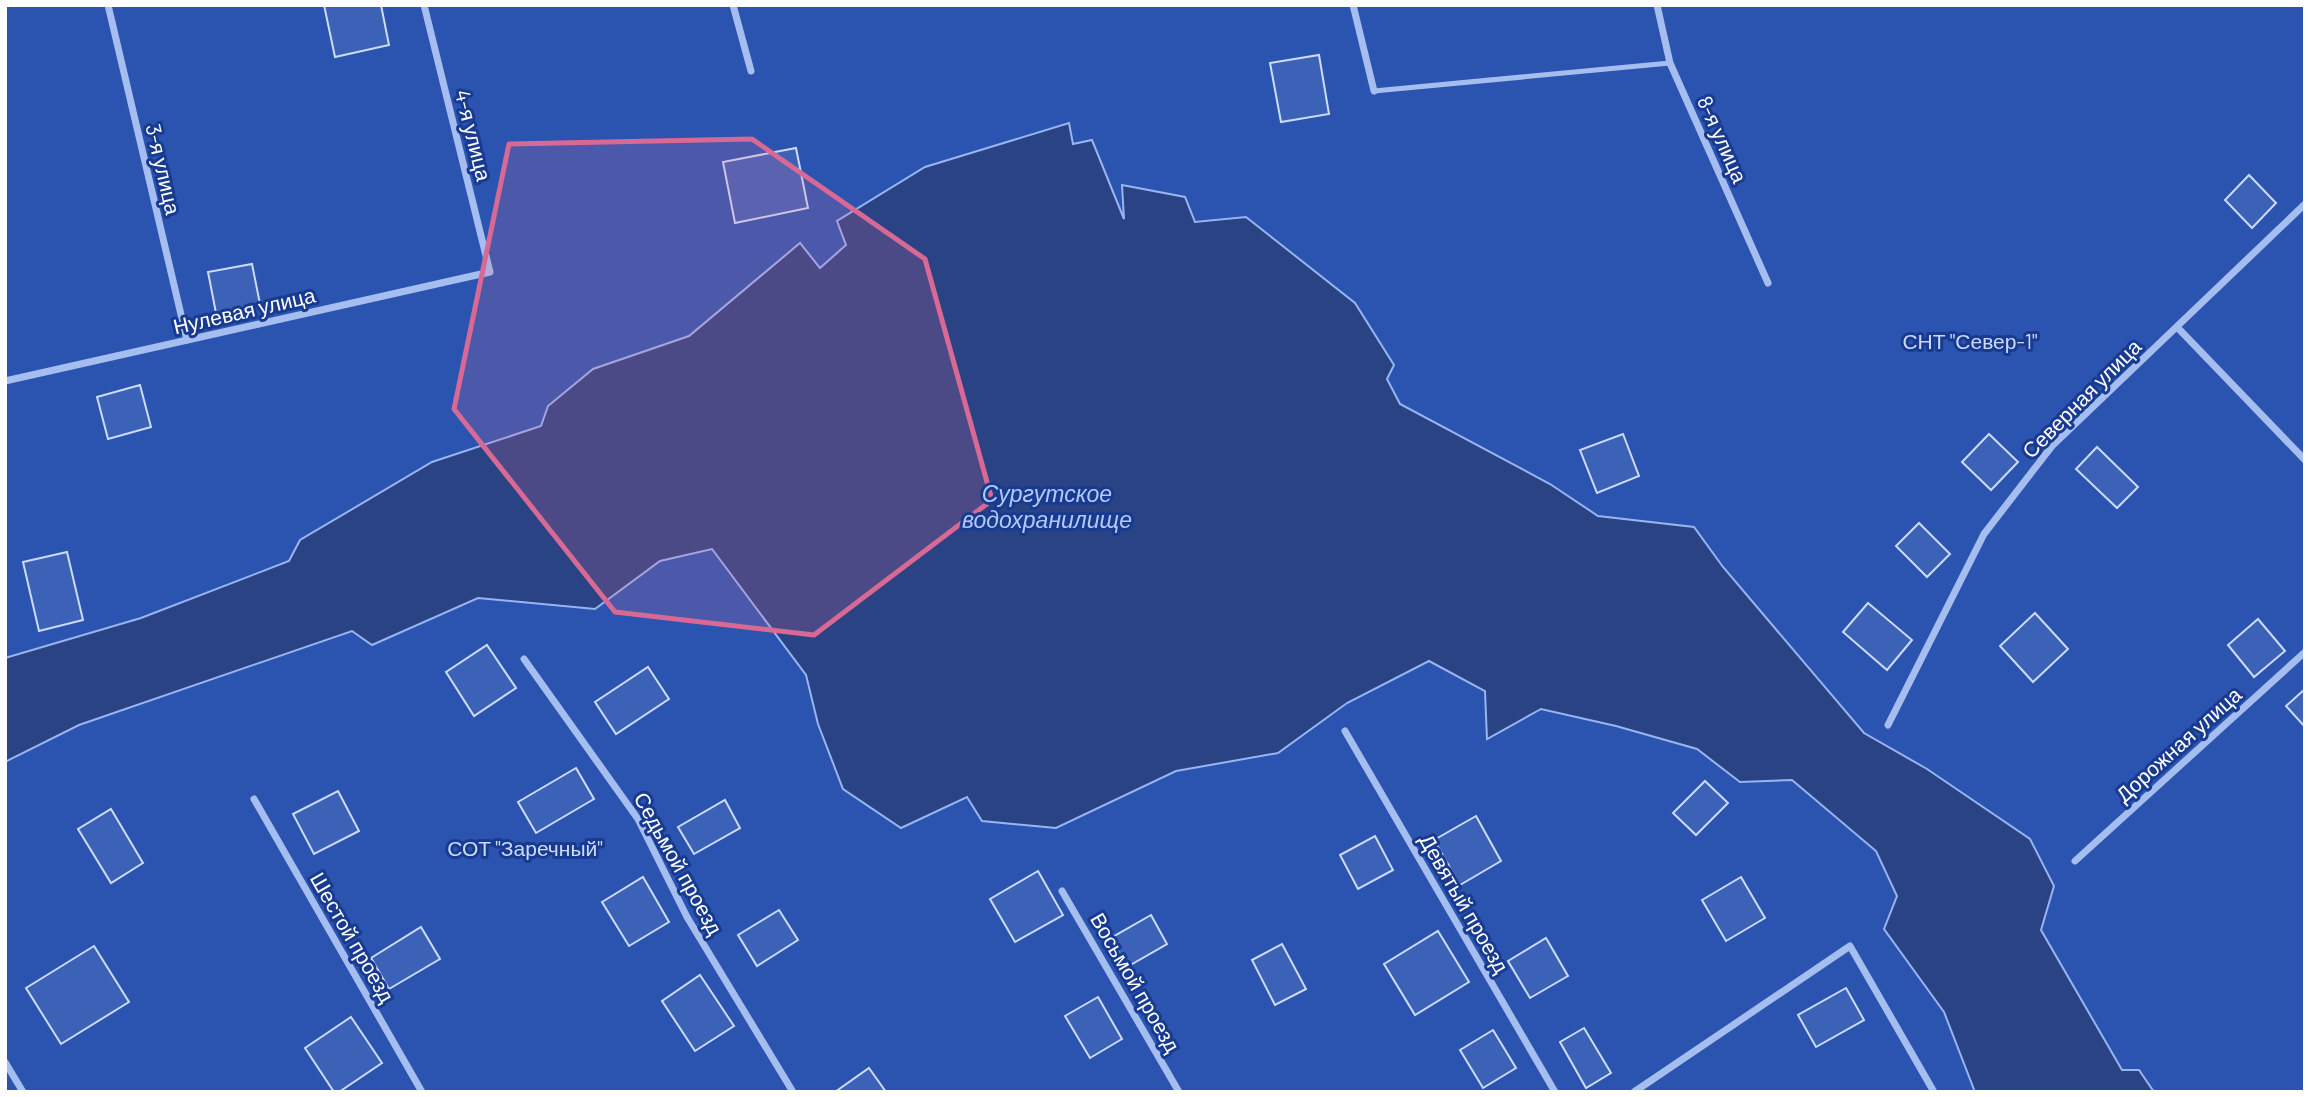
<svg xmlns="http://www.w3.org/2000/svg" width="2310" height="1097" font-family="Barlow,sans-serif">
<style>
.green{fill:#2a54af}
.water{fill:#294384;stroke:#98b5f2;stroke-width:2}
.building{fill:#3c62b7;stroke:#ccdbfb;stroke-width:2}
.lines{fill:none;stroke-linecap:round;stroke-linejoin:round}
.service{stroke:#a6bdf0;stroke-width:5}
.minor{stroke:#a6bdf0;stroke-width:7}
.marked{fill:#d76994;fill-opacity:0.2;stroke:#d76994;stroke-width:5;stroke-linejoin:round}
.labels{text-anchor:middle;dominant-baseline:central;stroke-width:6;stroke-linejoin:round;paint-order:stroke}
.street-label{font-size:21px;fill:#fff;stroke:#183b91}
.park-label{font-size:21px;fill:#ccdbfb;stroke:#183b91}
.water-label{font-size:23px;font-style:italic;fill:#b2c8f7;stroke:#183b91}
</style>
<rect width="100%" height="100%" fill="#183b91"/>
<g class="green">
<path d="M5,5H2305V1092H2154L2139,1070H2122L2041,930L2054,886L2030,839L1927,769L1864,733L1723,567L1694,527L1598,516L1550,484L1400,404L1387,379L1246,217L1195,222L1185,197L1122,185L1125,222L1092,140L1073,145L846,245L820,268L800,243L689,336L593,369L548,405L541,426L432,462L300,540L289,561L141,618L5,658Z"/>
<path d="M713,549L806,675L818,724L967,797L1056,828L1176,771L1278,753L1347,703L1429,661L1485,691L1487,738L1541,709L1616,726L1697,749L1740,782L1791,780L1876,851L1897,896L1884,929L1944,1012L1975,1092H5V762L79,725L352,631L373,645L478,598L595,609L660,561Z"/>
</g>
<path class="water" d="M1069,123L1073,144L1092,140L1124,219L1122,185L1185,197L1195,222L1246,217L1355,303L1394,365L1387,379L1400,404L1550,484L1598,516L1694,527L1723,567L1864,733L1927,769L2030,839L2054,886L2041,930L2122,1070H2139L2154,1092H1975L1944,1012L1884,929L1897,896L1876,851L1792,780L1740,782L1697,749L1616,726L1541,709L1487,739L1485,691L1429,661L1347,703L1278,753L1176,771L1056,828L982,821L967,797L901,828L843,789L818,724L806,675L712,549L660,561L595,609L478,598L372,645L352,631L79,725L5,762V658L141,618L289,561L300,540L432,462L541,426L548,406L593,369L689,336L800,243L820,268L846,245L837,221L925,167Z"/>
<g class="building">
<path d="M324,5H381L389,45L335,57Z"/>
<path d="M1319,55L1329,114L1281,122L1270,63Z"/>
<path d="M796,148L808,208L735,223L723,162Z"/>
<path d="M2249,175L2276,203L2252,228L2225,200Z"/>
<path d="M252,264L260,304L216,313L208,272Z"/>
<path d="M140,385L151,427L108,439L97,397Z"/>
<path d="M1623,434L1639,476L1597,493L1580,450Z"/>
<path d="M1989,434L2018,462L1991,490L1962,462Z"/>
<path d="M2097,447L2138,487L2117,508L2076,469Z"/>
<path d="M1919,523L1950,554L1927,577L1896,546Z"/>
<path d="M67,552L83,620L39,631L23,562Z"/>
<path d="M1868,603L1912,640L1887,670L1843,632Z"/>
<path d="M2035,613L2068,649L2033,682L2000,646Z"/>
<path d="M2258,619L2285,651L2254,677L2228,645Z"/>
<path d="M487,645L516,688L474,716L446,672Z"/>
<path d="M648,667L669,699L616,734L595,702Z"/>
<path d="M2305,689V727L2286,706Z"/>
<path d="M576,768L594,799L536,833L518,802Z"/>
<path d="M1705,781L1728,803L1696,835L1673,813Z"/>
<path d="M338,791L359,831L314,854L293,814Z"/>
<path d="M725,800L740,828L694,854L678,827Z"/>
<path d="M111,809L143,863L111,883L78,829Z"/>
<path d="M1476,816L1501,861L1460,885L1434,840Z"/>
<path d="M1375,836L1393,870L1358,889L1340,855Z"/>
<path d="M1038,871L1063,915L1015,942L990,899Z"/>
<path d="M643,877L669,922L629,946L602,902Z"/>
<path d="M1741,877L1765,918L1726,941L1702,900Z"/>
<path d="M779,910L798,940L757,966L738,935Z"/>
<path d="M1151,915L1167,944L1127,967L1111,938Z"/>
<path d="M421,927L440,959L389,989L371,958Z"/>
<path d="M1438,931L1469,982L1415,1015L1384,964Z"/>
<path d="M1546,938L1568,976L1530,998L1508,961Z"/>
<path d="M1282,944L1306,989L1275,1005L1252,960Z"/>
<path d="M94,946L129,1002L61,1044L26,988Z"/>
<path d="M700,975L734,1026L695,1051L662,1001Z"/>
<path d="M1846,988L1864,1020L1816,1047L1798,1015Z"/>
<path d="M1098,997L1122,1039L1090,1058L1065,1016Z"/>
<path d="M351,1017L382,1063L339,1092H334L305,1048Z"/>
<path d="M1584,1028L1611,1073L1586,1088L1560,1042Z"/>
<path d="M1493,1030L1516,1068L1483,1088L1460,1050Z"/>
<path d="M869,1068L886,1092H835Z"/>
</g>
<g class="lines">
<path class="service" d="M1374,91L1670,63"/>
<g class="minor">
<path d="M108,5L187,340"/>
<path d="M733,5L751,71"/>
<path d="M1353,5L1374,91"/>
<path d="M1657,5L1670,63L1768,283"/>
<path d="M2177,327L2305,460"/>
<path d="M5,381L490,272L424,5"/>
<path d="M524,659L638,819L687,917L793,1092"/>
<path d="M1888,725L1984,534L2052,446L2305,204"/>
<path d="M1345,731L1555,1092"/>
<path d="M254,799L422,1092"/>
<path d="M2075,861L2305,652"/>
<path d="M1062,891L1179,1092"/>
<path d="M5,1062L23,1092"/>
<path d="M1634,1092L1850,946L1934,1092"/>
</g>
</g>
<path class="marked" d="M752,139L925,259L992,500L814,635L615,612L454,409L509,144Z"/>
<g class="labels">
<g class="street-label">
<text transform="translate(474 135) rotate(76)">4-я улица</text>
<text transform="translate(1723 139) rotate(66)">8-я улица</text>
<text transform="translate(164 169) rotate(77)">3-я улица</text>
<text transform="translate(244 310) rotate(-13)">Нулевая улица</text>
<text transform="translate(2081 398) rotate(-45)">Северная улица</text>
<text transform="translate(2178 744) rotate(-42)">Дорожная улица</text>
<text transform="translate(679 863) rotate(61)">Седьмой проезд</text>
<text transform="translate(1465 903) rotate(60)">Девятый проезд</text>
<text transform="translate(353 937) rotate(60)">Шестой проезд</text>
<text transform="translate(1136 982) rotate(60)">Восьмой проезд</text>
</g>
<g class="park-label">
<text x="1970" y="340">СНТ "Север-1"</text>
<text x="525" y="847">СОТ "Заречный"</text>
</g>
<g class="water-label">
<text x="1047" y="493">Сургутское<tspan x="1047" dy="26">водохранилище</tspan></text>
</g>
</g>
<rect width="2310" height="1097" fill="none" stroke="#ffffff" stroke-width="14"/>
</svg>
